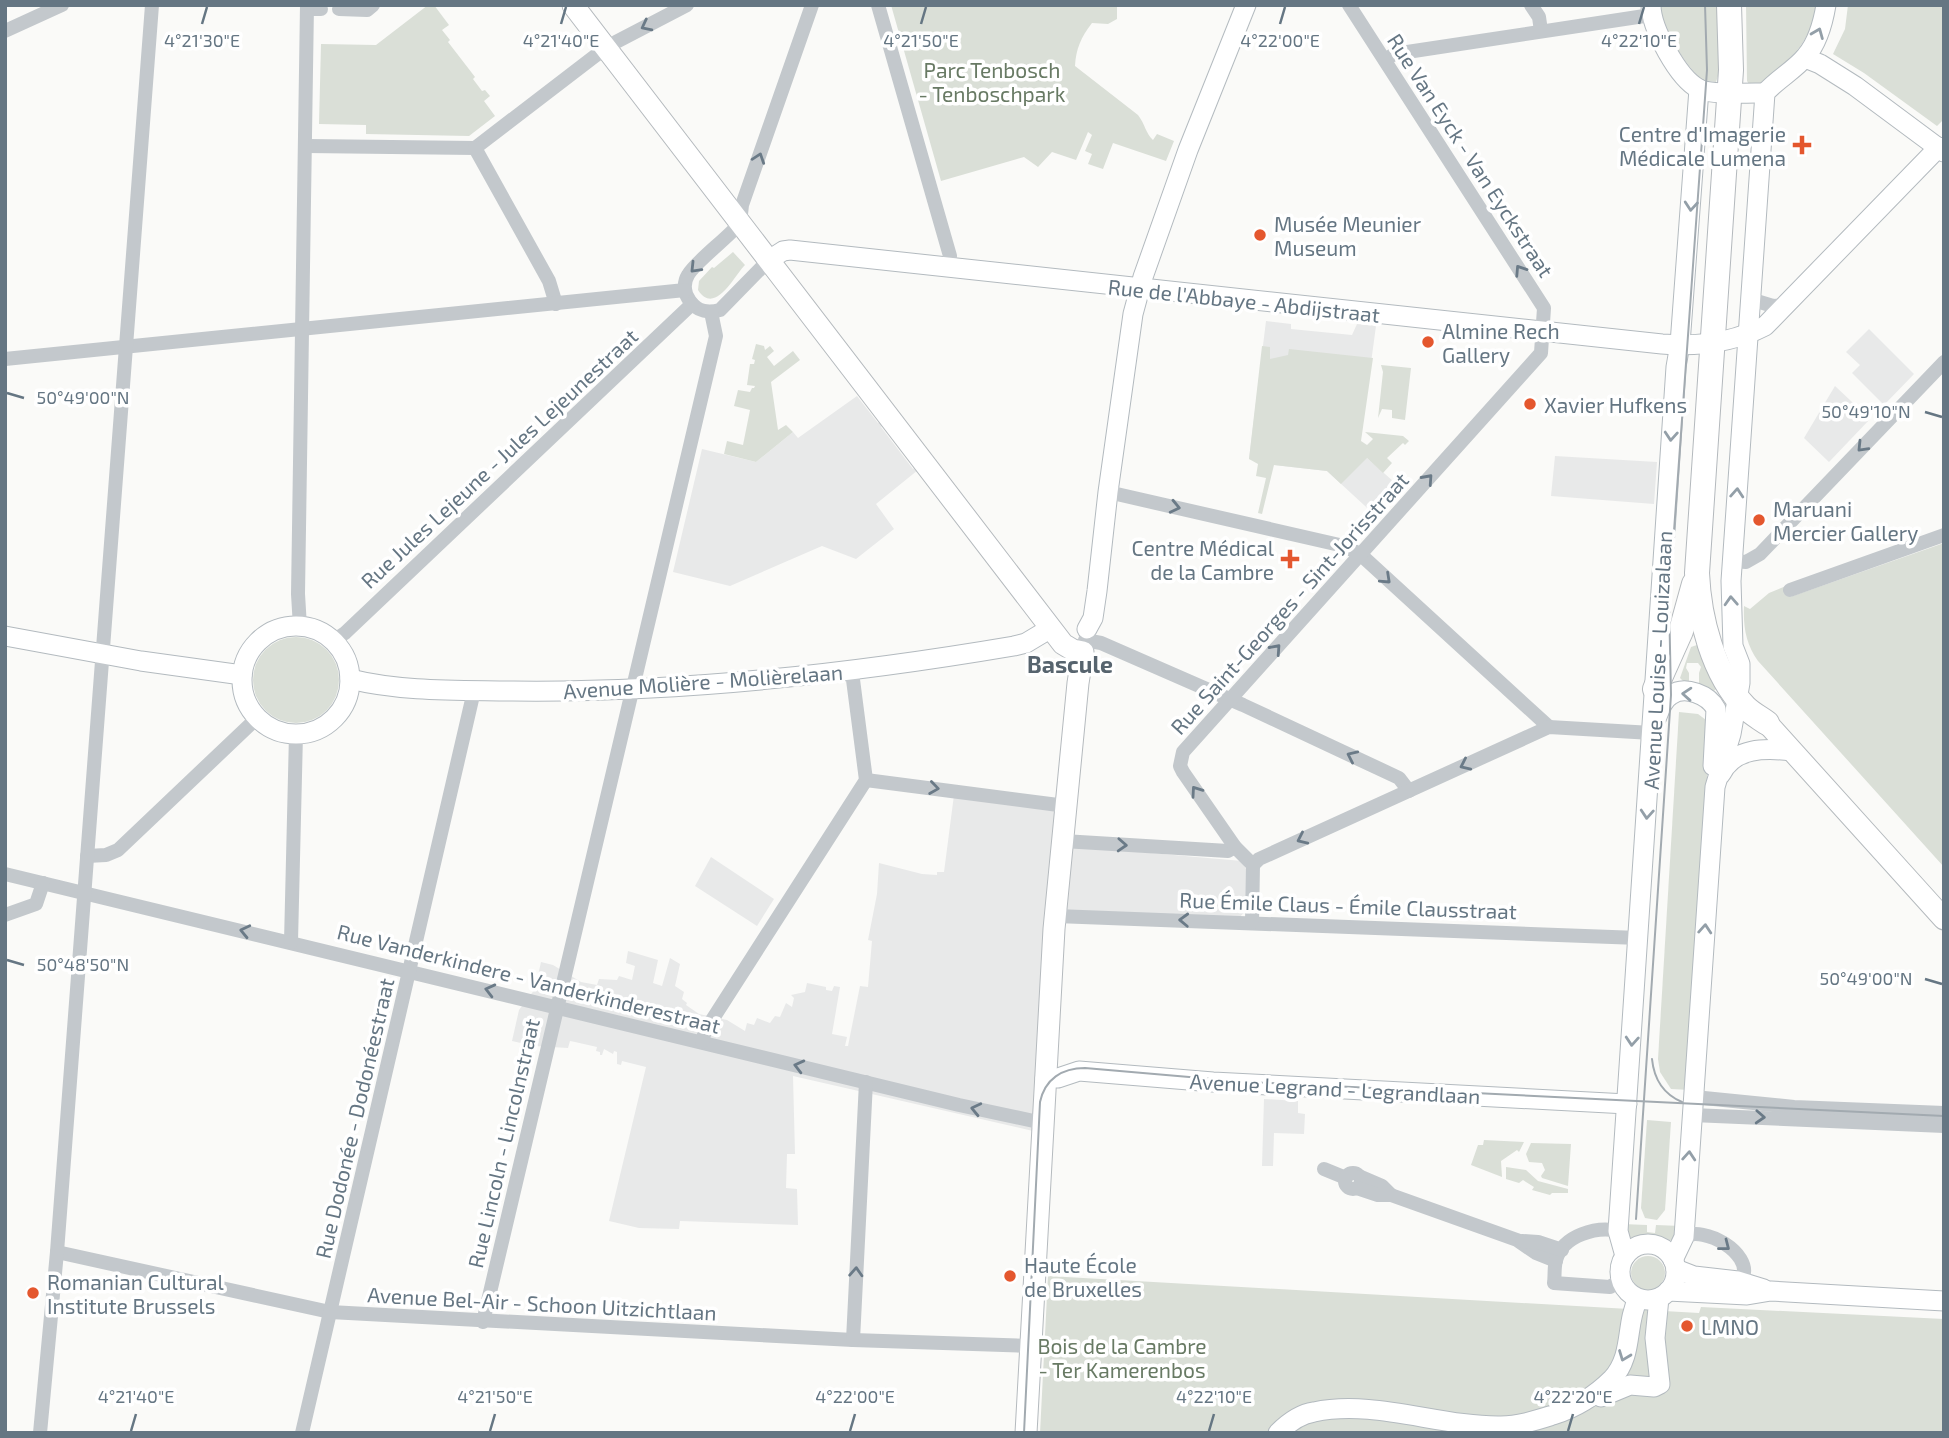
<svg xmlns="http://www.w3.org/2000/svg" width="1949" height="1438" font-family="'Exo 2',sans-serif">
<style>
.built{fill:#e8e9e9}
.green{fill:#dadfd7}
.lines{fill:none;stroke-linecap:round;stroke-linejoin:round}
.secondary-casing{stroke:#b3babf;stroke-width:21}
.primary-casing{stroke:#b5babe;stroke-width:23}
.highway-casing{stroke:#b4b9bd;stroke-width:26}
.street{stroke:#c3c8cc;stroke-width:14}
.secondary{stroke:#fff;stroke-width:19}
.primary{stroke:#fff;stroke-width:21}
.highway{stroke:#fff;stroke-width:24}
.tram{stroke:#a2aab0;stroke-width:2}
.oneway{stroke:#6a7a87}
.oneway2{stroke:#939fa8}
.ticks{fill:none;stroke:#657683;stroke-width:2.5}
.poi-dot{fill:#e4572e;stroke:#fff;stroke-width:2.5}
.labels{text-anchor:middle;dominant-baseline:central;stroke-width:7;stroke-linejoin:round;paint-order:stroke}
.park-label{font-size:21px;fill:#687a64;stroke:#fff}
.poi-label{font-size:21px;fill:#657683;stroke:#fff;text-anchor:start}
.street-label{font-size:21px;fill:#657683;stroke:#fff}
.neighbourhood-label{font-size:23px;font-weight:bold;fill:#57646e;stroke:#fff}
.ticks-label{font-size:18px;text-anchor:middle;fill:#657683;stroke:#fff;stroke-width:7;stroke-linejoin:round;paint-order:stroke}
</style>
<rect width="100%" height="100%" fill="#fafaf8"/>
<g class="built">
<path d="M1266,321L1291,324V329L1352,335L1357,324L1376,326L1359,451L1402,489L1377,517L1327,471L1274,465L1249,459Z"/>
<path d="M1869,329L1914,374L1884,405L1852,373L1860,365L1846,352Z"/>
<path d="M1835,386L1870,419L1829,462L1804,438Z"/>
<path d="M857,396L878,423L881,421L884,424L881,427L913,469L916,467L918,470L876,504L894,529L856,559L822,546L730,586L673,572L702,449L756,462L793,432L798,438Z"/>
<path d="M1555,456L1657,462L1654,504L1551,496Z"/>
<path d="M954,795L1075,811L1071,846L1242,861L1248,873L1247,909L1239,918L1063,911L1033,1131L793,1076L795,1154H787L786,1188L797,1189L798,1225L680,1221L679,1229L639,1228L609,1221L646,1067L622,1061L621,1065L617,1064V1052L614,1051L613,1054L604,1049L602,1055H600V1052L596,1051L597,1047L575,1042L570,1041L568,1048L534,1046L512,1041L519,1010L535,989L541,962L553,965L581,982L597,985L599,979L617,980L619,976L632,980L635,966L626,963L628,951L658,960L653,983L662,986L670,958L680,964L675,986L684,992L682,999L687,1003L686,1005L699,1014L727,1020L745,1031L747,1023L754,1025L757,1018L770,1023L775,1016L780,1017L786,1003L792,1007L794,998L791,995L805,992L807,983L826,987V990L832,991L834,986L840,987L832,1034L847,1037L845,1046H848L860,986L868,987L872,941L868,940L877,894L879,863L922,874L937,875V872H944Z"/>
<path d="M711,857L774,899L757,926L695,886Z"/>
<path d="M1264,1099L1298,1101V1113L1305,1114L1304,1134L1274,1133L1273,1166H1262Z"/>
</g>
<g class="green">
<path d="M428,5H434L449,25L442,30L450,40L448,42L475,77L473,79L482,91L485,90L490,96L484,101L495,116L469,136L366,134V125L319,124L321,44L376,45Z"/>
<path d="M891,5H1115L1117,7V19L1108,24L1092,23C1081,37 1076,49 1075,66L1138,115C1145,124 1146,134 1153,140L1157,134L1174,141L1166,161L1113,143L1103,169L1088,164L1092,154L1085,151L1092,135L1088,132L1076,160L1052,152L1038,167L1024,157L941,181Z"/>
<path d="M1659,5H1717L1719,73L1716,82L1701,80C1681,58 1666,35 1659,5Z"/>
<path d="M1746,5H1817C1810,45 1789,60 1761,85L1749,84L1747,81Z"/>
<path d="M1848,5H1944V119L1937,126L1864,73L1833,54L1845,29Z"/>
<path d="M733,252L745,265C734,276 715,316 698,290L699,281L712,267L714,268Z"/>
<path d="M756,344L764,346L765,350L770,346L774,351L767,357L774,366L793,351L800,360L771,382L778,430L786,425L793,432L756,462L724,454L727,441L743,445L750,410L734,406L738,390L750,392L752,388H754L755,386L747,385L750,364H754L755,360L752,359Z"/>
<path d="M1262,346L1270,347V359L1288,355L1289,349L1373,358L1361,441L1367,445L1373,439L1365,432L1403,436L1409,441L1405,445L1403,443L1387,458L1392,463L1383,473L1367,458L1341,484L1327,471L1274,465L1262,514L1258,513L1266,478L1256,476L1258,464L1249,459Z"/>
<path d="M1381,365L1411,368L1405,420L1392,418V410L1382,409L1378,418L1383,372Z"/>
<path d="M1944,543V867L1758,661C1746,644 1743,627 1744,606L1750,609L1769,593L1786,586L1790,597Z"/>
<circle cx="296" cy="680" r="43"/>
<path d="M1697,645L1716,689L1713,692L1699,684V673L1701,667L1698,663H1687L1686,668L1689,673V682H1684L1680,678L1691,647Z"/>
<path d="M1679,712L1698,714L1710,723L1690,1090L1671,1089L1660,1072L1658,1059Z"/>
<path d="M1647,1120L1671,1122L1665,1210L1657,1220L1645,1218L1641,1208Z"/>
<path d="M1484,1140L1524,1142L1519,1152L1517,1150L1501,1161L1502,1177L1471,1165L1478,1145H1483Z"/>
<path d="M1531,1143L1571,1144L1568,1186L1542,1178L1541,1176L1545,1170L1542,1163L1529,1162L1526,1154Z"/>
<path d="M1506,1167L1526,1170L1538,1181L1568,1189V1193H1552L1550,1195L1532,1190L1534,1187L1523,1180L1519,1183L1506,1179Z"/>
<path d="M1622,1224L1647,1225V1232L1655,1233L1656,1225L1681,1226L1673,1240C1665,1241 1658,1237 1650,1237C1641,1236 1635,1240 1627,1237Z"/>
<circle cx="1648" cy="1273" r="17"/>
<path d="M1048,1276L1699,1313L1701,1307L1944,1319V1433H1040Z"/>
</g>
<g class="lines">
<g class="secondary-casing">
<g id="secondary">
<path d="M1651,5C1651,28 1678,78 1699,89C1710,95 1751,93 1765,93"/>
<path d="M1805,58L1820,64L1855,86L1944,152"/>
<path d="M769,260L783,251L790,250L1662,344C1698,347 1734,342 1765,326L1939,147"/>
<circle cx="296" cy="680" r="54"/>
<path d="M1087,629L1093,618L1097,591L1108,492L1133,314L1143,277L1188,150L1246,5"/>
<path d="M5,636L141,661L242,675"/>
<path d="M350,679C402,692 459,690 513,691C682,693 849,674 1014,646L1026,643L1051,628"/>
<path d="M1656,719C1660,710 1662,700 1671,695C1685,685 1709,695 1716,709L1713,766"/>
<path d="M1721,774C1734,747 1766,748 1792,751"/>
<path d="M1045,1078H1058L1079,1071L1213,1082L1627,1104"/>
<circle cx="1648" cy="1272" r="28"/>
<path d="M1625,1256L1618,1231L1676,367L1680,344L1699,89"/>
<path d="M1673,1260L1684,1237L1715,787L1731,734L1740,683V664L1733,646L1731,581L1765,93C1777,79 1795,70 1806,56C1818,42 1823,23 1826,5"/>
<path d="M1676,1269L1694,1276L1738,1281L1764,1289"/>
<path d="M1668,1291L1747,1295L1771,1291L1944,1301"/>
<path d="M1601,1397L1630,1385L1654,1387L1660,1384L1655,1338L1659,1298"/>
<path d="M1278,1433C1288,1423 1300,1414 1314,1412C1374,1399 1440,1427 1501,1426C1519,1426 1537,1420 1553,1415C1575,1408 1596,1395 1612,1379C1634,1355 1625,1324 1638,1299"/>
</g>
</g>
<g class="primary-casing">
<g id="primary">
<path d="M573,5L1063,644L1073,650L1083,652L1078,683L1054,929L1026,1433"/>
<path d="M1767,723L1944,919"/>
</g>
</g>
<g class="highway-casing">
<g id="highway">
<path d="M1729,5L1731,70L1697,573C1699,618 1713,674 1745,707C1751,713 1760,718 1767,723"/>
<path d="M1655,689L1681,631L1694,584"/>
</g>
</g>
<g class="street">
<path d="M878,5L950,256L949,266"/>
<path d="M1531,5L1539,17L1541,31"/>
<path d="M307,9H321"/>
<path d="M339,9L367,10L373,5"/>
<path d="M5,31L62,5"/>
<path d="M1385,60L1394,54L1651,15"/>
<path d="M307,146L475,148L595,56L616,42L687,5"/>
<path d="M475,148L549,281L556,304"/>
<path d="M769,260L720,310C708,313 698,312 690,301C684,294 683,283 688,275C695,262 728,238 740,223L742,205L812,5"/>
<path d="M1750,299L1773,306L1785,305"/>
<path d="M5,359L685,290"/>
<path d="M1108,492L1344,546L1360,554L1549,727"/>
<path d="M1732,561L1746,562L1760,554L1944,362"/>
<path d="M1790,590L1944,535"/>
<path d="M300,627L298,594L307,5"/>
<path d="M1085,640L1101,643L1243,705L1399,778L1409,791"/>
<path d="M333,641L345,633L692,304"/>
<path d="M866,780L1066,806"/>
<path d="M1063,841L1228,851L1235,847"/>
<path d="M87,856L106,855L118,850L257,718"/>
<path d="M1253,865L1235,847L1183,772L1180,766L1183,752L1541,353L1544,308L1349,5"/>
<path d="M1253,865L1259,859L1549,727L1652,733"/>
<path d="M5,874L959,1105L1043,1123"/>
<path d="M5,915L36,904L43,883"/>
<path d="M1056,916L1639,938"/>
<path d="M1252,922L1253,865"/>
<path d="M291,942L296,734"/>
<path d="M702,1042L705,1031L866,780L852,672"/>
<path d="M1694,1097L1794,1107L1944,1113"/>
<path d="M1692,1115L1944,1126"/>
<path d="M1324,1169L1346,1178"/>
<circle cx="1353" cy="1181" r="8"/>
<path d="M1361,1177L1382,1186L1391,1195"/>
<path d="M1357,1188L1378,1195H1391L1517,1240L1536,1253L1556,1261"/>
<path d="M1618,1231C1597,1226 1563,1235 1556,1260C1554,1267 1555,1276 1554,1283L1610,1287L1621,1280"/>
<path d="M1684,1237C1704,1225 1752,1253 1743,1277L1738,1281"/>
<path d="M1522,1241L1538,1242L1562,1250"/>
<path d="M57,1252L330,1312L853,1340L1031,1346"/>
<path d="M483,1322L716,336L711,312"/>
<path d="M853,1340L866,1082"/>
<path d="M40,1433L57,1252L152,5"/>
<path d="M302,1433L474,691"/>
</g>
<use href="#secondary" class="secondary"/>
<use href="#primary" class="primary"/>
<use href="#highway" class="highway"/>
<g class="tram">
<path d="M1652,1059C1654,1079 1663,1094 1682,1102"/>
<path d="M1636,1219L1671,695L1669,601L1707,70L1705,5"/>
<path d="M1024,1433L1040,1102C1045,1079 1062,1068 1085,1068L1247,1082L1944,1116"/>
</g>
</g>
<defs><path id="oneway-chevron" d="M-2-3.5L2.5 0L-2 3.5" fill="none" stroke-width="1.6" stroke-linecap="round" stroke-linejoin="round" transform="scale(1.75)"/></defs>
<g class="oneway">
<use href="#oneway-chevron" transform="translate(646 26) rotate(153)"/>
<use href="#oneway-chevron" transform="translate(759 158) rotate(-71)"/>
<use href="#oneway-chevron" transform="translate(695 268) rotate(134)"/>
<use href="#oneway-chevron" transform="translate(1520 270) rotate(-123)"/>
<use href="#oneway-chevron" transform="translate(1862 447) rotate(134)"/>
<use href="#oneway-chevron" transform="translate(1428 479) rotate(-48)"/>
<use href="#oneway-chevron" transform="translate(1175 507) rotate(13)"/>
<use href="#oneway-chevron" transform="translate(1386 579) rotate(43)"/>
<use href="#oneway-chevron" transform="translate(1276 649) rotate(-48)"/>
<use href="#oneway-chevron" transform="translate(1352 756) rotate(-155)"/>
<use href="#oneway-chevron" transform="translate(1465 765) rotate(155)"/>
<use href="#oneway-chevron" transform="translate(934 788) rotate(8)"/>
<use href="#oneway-chevron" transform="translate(1196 791) rotate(-125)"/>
<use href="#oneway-chevron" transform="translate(1302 839) rotate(155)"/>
<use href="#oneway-chevron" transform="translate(1122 845) rotate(3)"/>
<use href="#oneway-chevron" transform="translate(1184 920) rotate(-178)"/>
<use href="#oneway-chevron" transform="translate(245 931) rotate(-167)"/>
<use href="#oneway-chevron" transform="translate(490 990) rotate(-166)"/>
<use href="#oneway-chevron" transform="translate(799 1066) rotate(-166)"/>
<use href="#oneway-chevron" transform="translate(976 1109) rotate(-167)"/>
<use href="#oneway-chevron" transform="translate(1760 1117) rotate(3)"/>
<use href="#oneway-chevron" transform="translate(1725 1246) rotate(38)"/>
<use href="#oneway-chevron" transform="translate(856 1272) rotate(-87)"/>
</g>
<g class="oneway2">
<use href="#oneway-chevron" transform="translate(1818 33) rotate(-68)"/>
<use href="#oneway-chevron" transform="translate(1691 206) rotate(95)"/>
<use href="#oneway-chevron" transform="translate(1671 436) rotate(94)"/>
<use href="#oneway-chevron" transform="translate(1737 493) rotate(-86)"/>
<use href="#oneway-chevron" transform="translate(1731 601) rotate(-93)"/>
<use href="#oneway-chevron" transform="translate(1687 694) rotate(-176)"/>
<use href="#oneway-chevron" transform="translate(1647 814) rotate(94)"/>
<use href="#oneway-chevron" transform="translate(1705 929) rotate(-86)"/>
<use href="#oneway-chevron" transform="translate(1632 1041) rotate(94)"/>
<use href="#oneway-chevron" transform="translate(1689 1156) rotate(-86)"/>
<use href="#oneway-chevron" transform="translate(1624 1356) rotate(111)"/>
</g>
<path class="ticks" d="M202,24L207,7M561,24L566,7M921,24L926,7M1280,24L1285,7M1639,24L1644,7M7,393L24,398M1925,412L1942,417M7,960L24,965M1925,979L1942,984M131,1431L136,1414M490,1431L495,1414M850,1431L855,1414M1209,1431L1214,1414M1568,1431L1573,1414"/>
<g class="poi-dot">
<path d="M1798.5 134.5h7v7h7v7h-7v7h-7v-7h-7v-7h7z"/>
<circle cx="1260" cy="235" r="7"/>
<circle cx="1428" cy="342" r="7"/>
<circle cx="1530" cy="404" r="7"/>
<circle cx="1759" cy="520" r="7"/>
<path d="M1286.5 548.5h7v7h7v7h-7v7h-7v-7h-7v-7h7z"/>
<circle cx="1010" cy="1276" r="7"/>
<circle cx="33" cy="1293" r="7"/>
<circle cx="1687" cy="1326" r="7"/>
</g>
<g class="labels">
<g class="park-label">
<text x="992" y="69">Parc Tenbosch<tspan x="992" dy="24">- Tenboschpark</tspan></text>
<text x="1122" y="1345">Bois de la Cambre<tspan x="1122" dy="24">- Ter Kamerenbos</tspan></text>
</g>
<g class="poi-label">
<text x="1786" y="133" text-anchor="end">Centre d'Imagerie<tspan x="1786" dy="24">Médicale Lumena</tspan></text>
<text x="1274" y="223">Musée Meunier<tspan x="1274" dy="24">Museum</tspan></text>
<text x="1442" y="330">Almine Rech<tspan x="1442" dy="24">Gallery</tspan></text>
<text x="1544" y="404">Xavier Hufkens</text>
<text x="1773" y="508">Maruani<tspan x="1773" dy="24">Mercier Gallery</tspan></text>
<text x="1274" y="547" text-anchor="end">Centre Médical<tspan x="1274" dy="24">de la Cambre</tspan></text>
<text x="1024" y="1264">Haute École<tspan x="1024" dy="24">de Bruxelles</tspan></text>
<text x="47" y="1281">Romanian Cultural<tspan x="47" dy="24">Institute Brussels</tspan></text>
<text x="1701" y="1326">LMNO</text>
</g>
<g class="street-label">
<text transform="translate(1471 155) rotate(57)">Rue Van Eyck - Van Eyckstraat</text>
<text transform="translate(1244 300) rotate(6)">Rue de l'Abbaye - Abdijstraat</text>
<text transform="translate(499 458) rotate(-43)">Rue Jules Lejeune - Jules Lejeunestraat</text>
<text transform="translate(1289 603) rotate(-48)">Rue Saint-Georges - Sint-Jorisstraat</text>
<text transform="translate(1657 660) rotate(-87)">Avenue Louise - Louizalaan</text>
<text transform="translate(703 681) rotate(-4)">Avenue Molière - Molièrelaan</text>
<text transform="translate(1348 905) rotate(2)">Rue Émile Claus - Émile Clausstraat</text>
<text transform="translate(529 978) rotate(14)">Rue Vanderkindere - Vanderkinderestraat</text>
<text transform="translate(1335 1088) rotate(3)">Avenue Legrand - Legrandlaan</text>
<text transform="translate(354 1118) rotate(-77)">Rue Dodonée - Dodonéestraat</text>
<text transform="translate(503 1143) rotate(-77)">Rue Lincoln - Lincolnstraat</text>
<text transform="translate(542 1303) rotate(3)">Avenue Bel-Air - Schoon Uitzichtlaan</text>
</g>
<g class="neighbourhood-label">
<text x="1070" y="664">Bascule</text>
</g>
</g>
<g class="ticks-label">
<text x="202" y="47">4°21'30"E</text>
<text x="561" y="47">4°21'40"E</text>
<text x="921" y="47">4°21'50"E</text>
<text x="1280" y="47">4°22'00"E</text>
<text x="1639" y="47">4°22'10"E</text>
<text x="83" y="404">50°49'00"N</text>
<text x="1866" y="418">50°49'10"N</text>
<text x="83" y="971">50°48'50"N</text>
<text x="1866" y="985">50°49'00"N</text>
<text x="136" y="1403">4°21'40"E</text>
<text x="495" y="1403">4°21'50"E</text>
<text x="855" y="1403">4°22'00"E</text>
<text x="1214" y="1403">4°22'10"E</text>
<text x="1573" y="1403">4°22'20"E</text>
</g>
<rect width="1949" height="1438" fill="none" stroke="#657683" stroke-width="14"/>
</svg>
